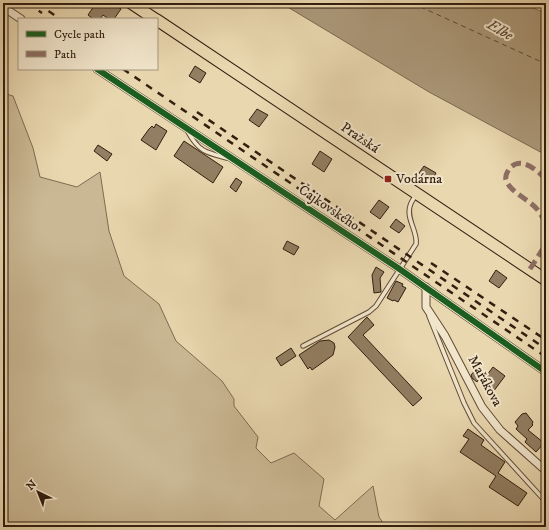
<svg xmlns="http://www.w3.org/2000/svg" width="549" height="530" font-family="'IM FELL DW Pica',serif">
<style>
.green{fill:#cab894;stroke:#7e6b52}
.water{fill:#ab9879;stroke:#7b674f}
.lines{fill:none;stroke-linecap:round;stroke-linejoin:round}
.ferry{stroke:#5d4934;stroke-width:1;stroke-dasharray:5 4;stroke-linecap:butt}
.building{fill:#927e62;stroke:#331e0f}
.lane-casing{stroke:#604c37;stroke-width:5.5}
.street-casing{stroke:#604c37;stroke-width:9}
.primary-casing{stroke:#331e0f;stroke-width:13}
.lane{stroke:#f1e5cb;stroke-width:3.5}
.street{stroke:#f1e5cb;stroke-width:7}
.primary{stroke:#e9d7af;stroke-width:11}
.rail{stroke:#331e0f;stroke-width:2.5;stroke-dasharray:7 7;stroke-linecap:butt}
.quiet{stroke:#8d6e63;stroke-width:5;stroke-dasharray:10 5;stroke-linecap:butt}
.cycleway-casing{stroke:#f1e5cb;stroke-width:8}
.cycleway{stroke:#1b5e20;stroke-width:6}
.poi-dot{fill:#8f2418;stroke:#f1e5cb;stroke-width:1.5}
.labels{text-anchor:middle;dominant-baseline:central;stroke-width:4;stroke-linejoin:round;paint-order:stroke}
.street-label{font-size:14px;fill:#331e0f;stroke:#f1e5cb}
.poi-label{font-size:14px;fill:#331e0f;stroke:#f1e5cb;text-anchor:start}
.water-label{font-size:15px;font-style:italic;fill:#5d4934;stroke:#f1e5cb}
</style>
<rect width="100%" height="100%" fill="#e9d7af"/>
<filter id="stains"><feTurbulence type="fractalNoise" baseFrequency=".005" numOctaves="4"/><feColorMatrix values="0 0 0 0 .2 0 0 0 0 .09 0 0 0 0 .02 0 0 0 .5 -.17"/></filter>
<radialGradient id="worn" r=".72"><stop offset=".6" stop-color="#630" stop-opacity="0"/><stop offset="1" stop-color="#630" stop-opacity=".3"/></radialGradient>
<path class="green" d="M3,93L13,96L33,148L40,177L77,187L100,172L109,231L124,276L159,304L176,341L222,381L234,399V406L258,437L256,448L271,463L294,453L324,479L319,506L335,520L373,486L379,517L386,527H3Z"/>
<path class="water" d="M281,3H520L546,13V155L429,92Z"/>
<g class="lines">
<path class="ferry" d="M412,3L546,64"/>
</g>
<g class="building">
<path d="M96,3H112L121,9L114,19H109L103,15L100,19H93L88,15Z"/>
<path d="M195,66L206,73L200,83L189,76Z"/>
<path d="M257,109L268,115L259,127L249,120Z"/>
<path d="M156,124L167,131L156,150L141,140L149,129L152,126L154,128Z"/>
<path d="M184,141L223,167L213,183L174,156Z"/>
<path d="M98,145L112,154L107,161L94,151Z"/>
<path d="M320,151L332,159L324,172L312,164Z"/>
<path d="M424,166L436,173L432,180L429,178L426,183L420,178L422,175L419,173Z"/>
<path d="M236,178L242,182L236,192L230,187Z"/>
<path d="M379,200L389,207L380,219L370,212Z"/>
<path d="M396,219L405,226L399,233L390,227Z"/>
<path d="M287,241L299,247L294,255L283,249Z"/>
<path d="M376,267L384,272L380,278L381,292L374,293L372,275Z"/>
<path d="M496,270L507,278L499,288L489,281Z"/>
<path d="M396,281L403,284L402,286L406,288L398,302L394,300L393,301L387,298Z"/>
<path d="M367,317L374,325L363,335L422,398L413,406L348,337Z"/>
<path d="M329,340L334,343L335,347L333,355L312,370L310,367L308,369L299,355L320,341Z"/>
<path d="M291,348L296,356L281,366L276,358Z"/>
<path d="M478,367L487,375L493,367L505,376L493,392L478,380L477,382L472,378L471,375Z"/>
<path d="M526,413L533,422L532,424L533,425L528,430L544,443L536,452L525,442L527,439L516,429L518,426L515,422L522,414Z"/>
<path d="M468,429L484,440L481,445L505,462L498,473L527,493L518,506L489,487L496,476L460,452L469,439L463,436Z"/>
</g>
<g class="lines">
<g class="lane-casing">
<g id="lane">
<path d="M188,132C199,152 207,153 227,158"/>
<path d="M429,316L464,403L474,423L546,502"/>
<path d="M303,346L369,312L376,306L416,244C418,232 406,219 410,206C411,202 414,198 416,195"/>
</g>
</g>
<g class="street-casing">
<g id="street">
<path d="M3,7L21,19"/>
<path d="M97,69L398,268L546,372"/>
<path d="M426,287V307L445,336L482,407L500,430L546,471"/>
</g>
</g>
<g class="primary-casing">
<g id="primary">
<path d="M131,3L155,19"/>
<path d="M157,20L546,280"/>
</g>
</g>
<use href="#lane" class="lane"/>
<use href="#street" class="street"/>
<use href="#primary" class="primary"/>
<g class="rail">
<path d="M27,3L42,13"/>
<path d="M37,3L60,19"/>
<path d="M123,69L546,357"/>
<path d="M197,112L546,349"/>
<path d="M431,263L546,340"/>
</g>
<g class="quiet">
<path d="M546,179C536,170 521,155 509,169C507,172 505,177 506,180C510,192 528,199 536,208C540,212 543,218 546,224"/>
<path d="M530,269L546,244"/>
</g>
<g class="cycleway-casing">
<path id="cycleway" d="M97,69L398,268L546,372"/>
</g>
<use href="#cycleway" class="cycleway"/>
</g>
<rect class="poi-dot" x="384" y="175" width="8" height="8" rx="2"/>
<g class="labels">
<g class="street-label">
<text transform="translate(360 138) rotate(34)">Pražská</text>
<text transform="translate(329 208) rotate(34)">Čajkovského</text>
<text transform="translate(485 381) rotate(61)">Mařákova</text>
</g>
<g class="poi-label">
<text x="396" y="179">Vodárna</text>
</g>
<g class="water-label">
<text transform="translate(500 30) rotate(30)">Elbe</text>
</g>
</g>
<rect width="549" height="530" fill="none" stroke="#e9d7af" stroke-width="16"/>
<rect x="4" y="4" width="541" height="522" fill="none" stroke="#331e0f" stroke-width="2"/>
<rect x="8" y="8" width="533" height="514" fill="none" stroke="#331e0f"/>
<rect x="18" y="18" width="140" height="52" fill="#f1e5cb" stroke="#a59580"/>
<rect x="26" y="31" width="20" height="6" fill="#1b5e20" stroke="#a59580"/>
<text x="54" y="38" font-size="12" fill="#331e0f">Cycle path</text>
<rect x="26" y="51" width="20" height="6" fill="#8d6e63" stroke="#a59580"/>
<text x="54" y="58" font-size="12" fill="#331e0f">Path</text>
<g transform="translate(38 492) rotate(317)" stroke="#f1e5cb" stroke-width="3" paint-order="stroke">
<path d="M0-3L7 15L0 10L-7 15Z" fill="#331e0f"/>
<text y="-6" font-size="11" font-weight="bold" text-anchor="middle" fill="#331e0f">N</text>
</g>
<rect width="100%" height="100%" filter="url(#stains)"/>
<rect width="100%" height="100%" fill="url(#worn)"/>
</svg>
